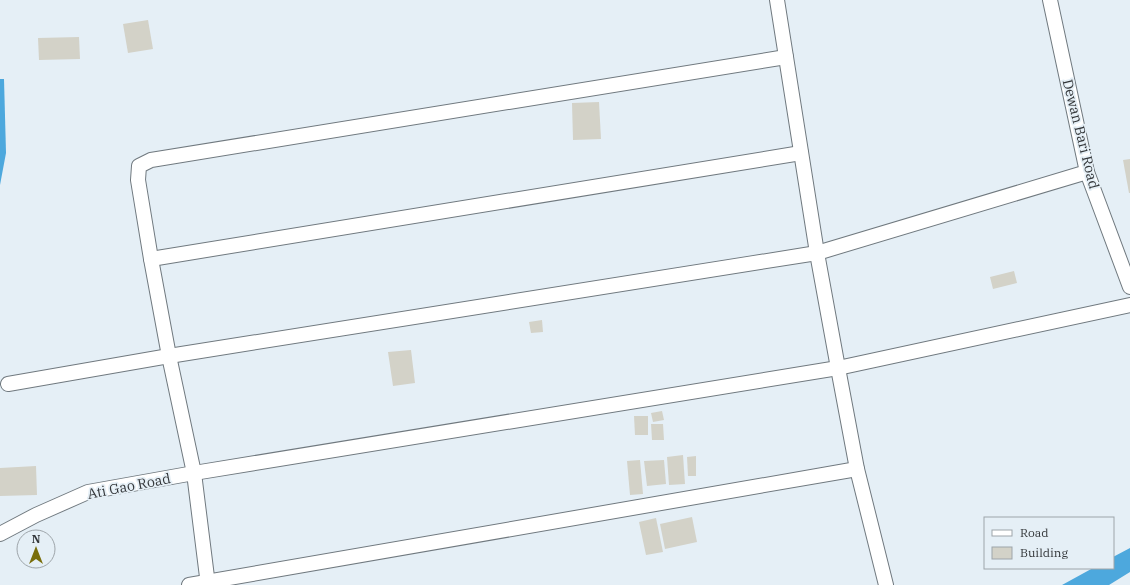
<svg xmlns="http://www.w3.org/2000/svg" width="1130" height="585" font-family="'IBM Plex Serif',serif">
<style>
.water{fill:#4da8dd}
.building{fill:#d3d2c8}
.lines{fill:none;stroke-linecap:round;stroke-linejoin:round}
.minor-casing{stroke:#70797f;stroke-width:16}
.minor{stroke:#fff;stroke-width:14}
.labels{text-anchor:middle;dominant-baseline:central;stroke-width:3.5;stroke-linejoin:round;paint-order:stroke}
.street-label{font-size:14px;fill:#333639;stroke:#e5eff6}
</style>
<rect width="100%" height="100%" fill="#e5eff6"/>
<g class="water">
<path d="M0,79H4L6,153L0,185Z"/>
<path d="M1130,548V572L1109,585H1062L1093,568H1113V557Z"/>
</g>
<g class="building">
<path d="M148,20L153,49L128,53L123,24Z"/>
<path d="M79,37L80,59L39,60L38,38Z"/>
<path d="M599,102L601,139L573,140L572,103Z"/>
<path d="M1130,159V193H1129L1123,160Z"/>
<path d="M1014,271L1017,283L993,289L990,277Z"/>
<path d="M542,320L543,332L531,333L529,322Z"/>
<path d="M411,350L415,383L393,386L388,352Z"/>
<path d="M662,411L664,420L653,422L651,413Z"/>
<path d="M634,416H648V435H635Z"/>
<path d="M651,424H663L664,440H652Z"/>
<path d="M683,455L685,484L669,485L667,457Z"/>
<path d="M696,456V476H688L687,457Z"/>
<path d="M640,460L643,494L630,495L627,461Z"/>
<path d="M664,460L666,484L647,486L644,461Z"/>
<path d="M36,466L37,495L0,496V468Z"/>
<path d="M692,517L697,542L665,549L660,524Z"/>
<path d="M656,518L663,552L646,555L639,522Z"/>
</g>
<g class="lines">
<g class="minor-casing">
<g id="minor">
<path d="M777,0L817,253L838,368L857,469L886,585"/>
<path d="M1050,0L1087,172L1130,287"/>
<path d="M151,259L801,153"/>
<path d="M8,384L169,356L817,253L1087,172"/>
<path d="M0,534L36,515L88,492L194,473L838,368L1130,305"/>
<path d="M189,585L857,469"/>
<path d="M208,585L194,473L169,356L151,259L138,180L139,166L151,160L786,57"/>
</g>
</g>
<use href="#minor" class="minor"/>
</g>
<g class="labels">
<g class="street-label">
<text transform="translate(1081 134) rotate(76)">Dewan Bari Road</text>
<text transform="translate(129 486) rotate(-11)">Ati Gao Road</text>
</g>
</g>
<rect x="984" y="517" width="130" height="52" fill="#e5eff6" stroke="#9ea5aa"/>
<rect x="992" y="530" width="20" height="6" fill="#ffffff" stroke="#9ea5aa"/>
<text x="1020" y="537" font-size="12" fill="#333639">Road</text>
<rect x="992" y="547" width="20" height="12" fill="#d3d2c8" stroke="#9ea5aa"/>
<text x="1020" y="557" font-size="12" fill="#333639">Building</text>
<g transform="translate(36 549)"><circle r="19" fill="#e5eff6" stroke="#9ea5aa"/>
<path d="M0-3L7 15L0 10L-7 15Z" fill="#796e0b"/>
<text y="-6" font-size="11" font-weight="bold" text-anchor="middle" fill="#333639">N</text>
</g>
</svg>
